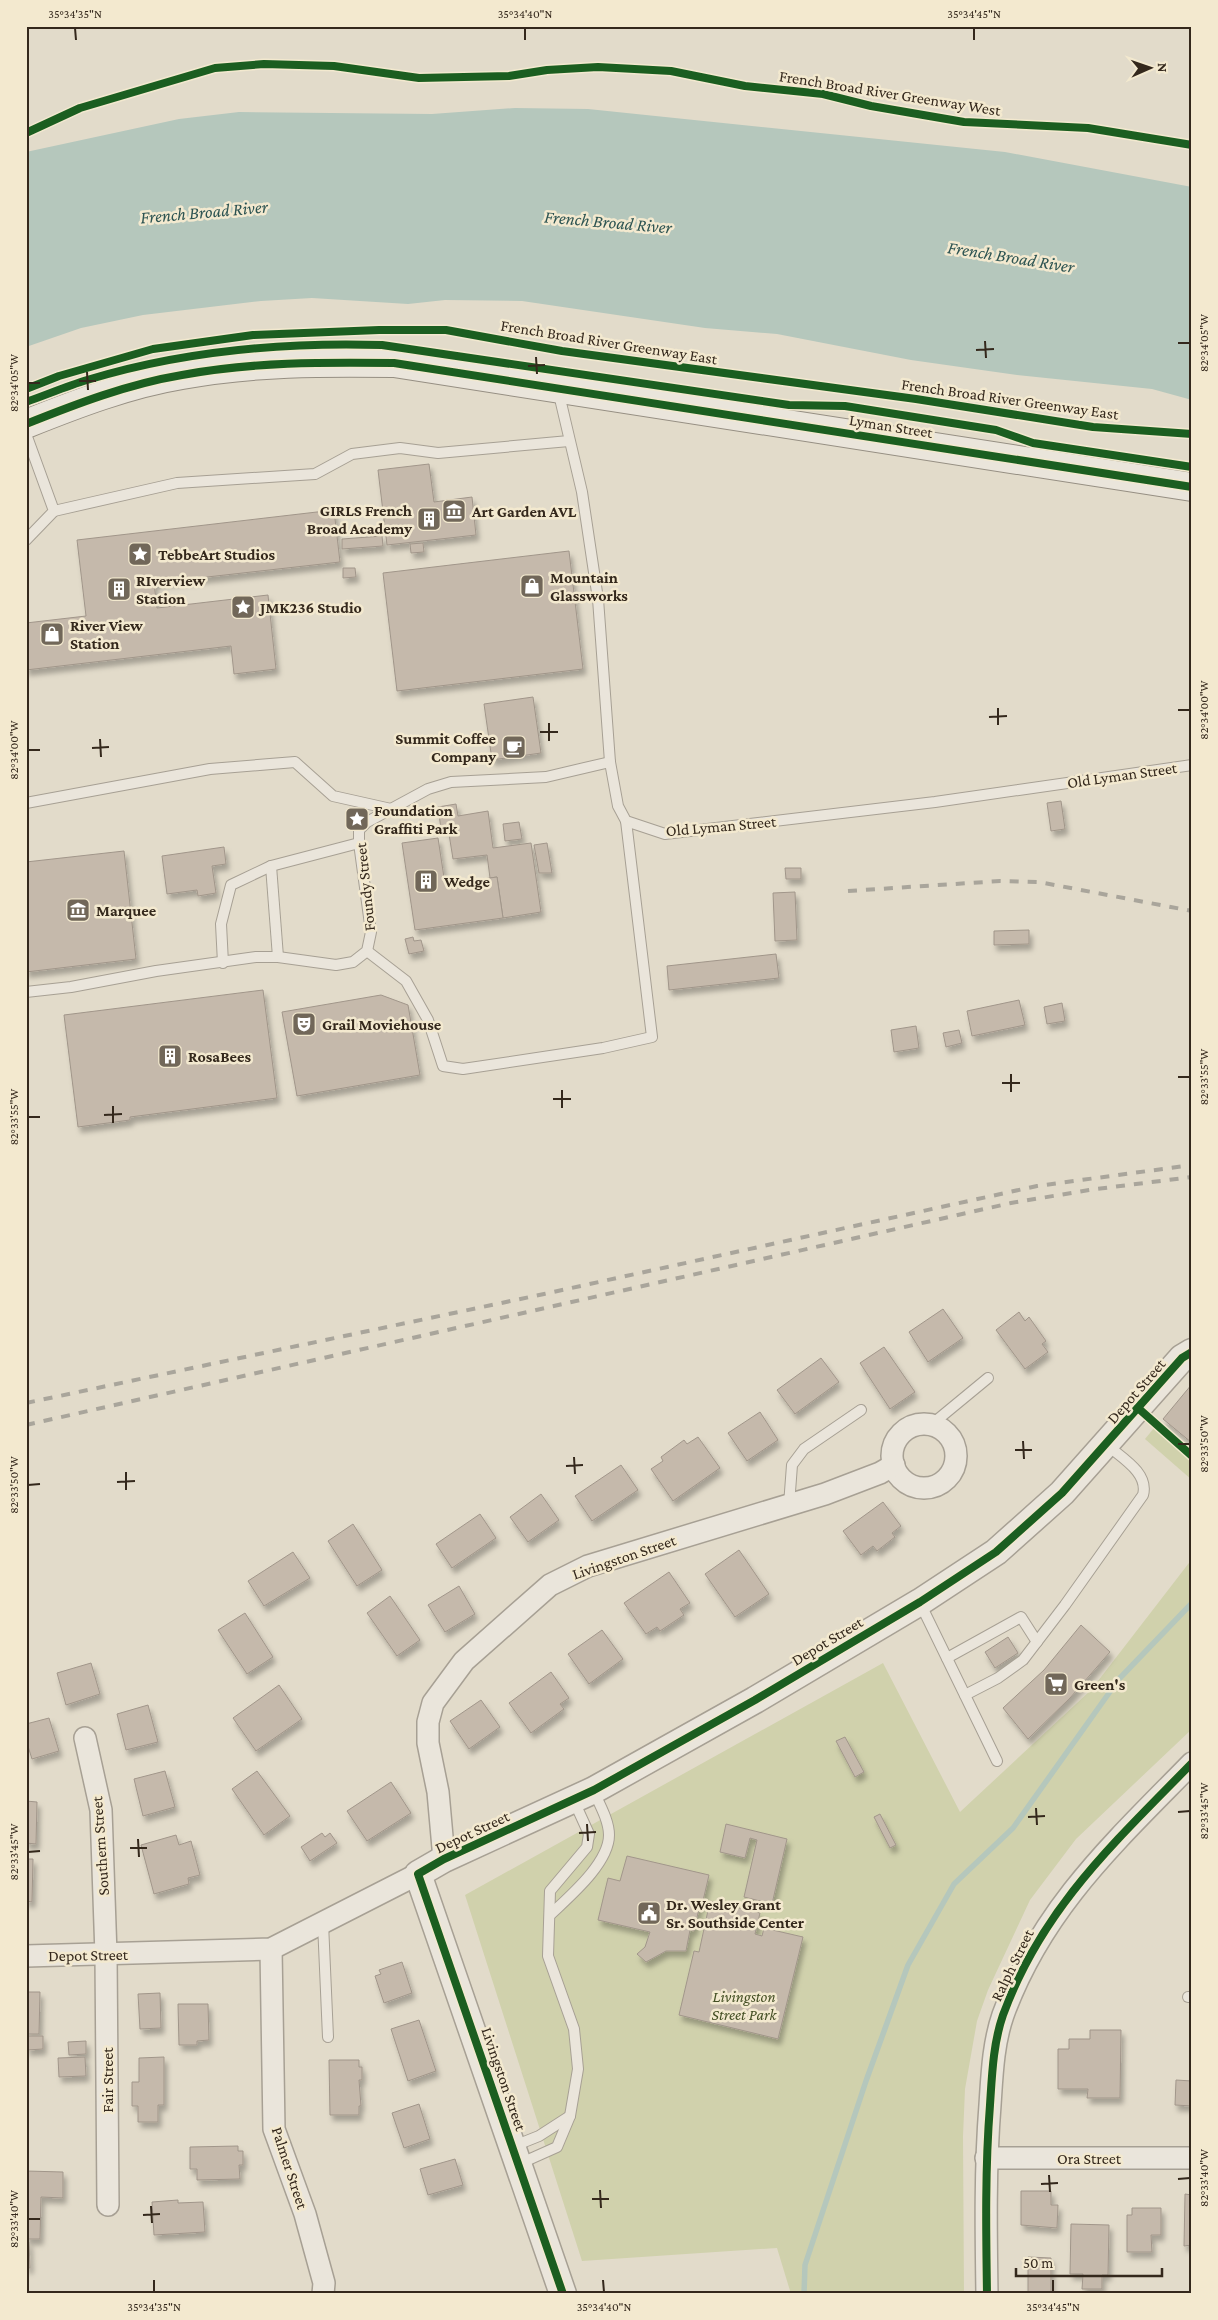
<svg xmlns="http://www.w3.org/2000/svg" width="1218" height="2320" font-family="'Crimson Pro',serif">
<style>
.green{fill:#d0d1ac}
.water{fill:#b5c7bc}
.lines{fill:none;stroke-linecap:round;stroke-linejoin:round}
.stream{stroke:#b5c7bc;stroke-width:5.5}
.building{fill:#c5b9ab;stroke:#a1968a;filter:url(#shadow)}
.service-casing{stroke:#a7a094;stroke-width:12}
.minor-casing{stroke:#a7a094;stroke-width:24}
.tertiary-casing{stroke:#a7a094;stroke-width:29}
.secondary-casing{stroke:#968f83;stroke-width:30}
.service{stroke:#eae5db;stroke-width:10}
.minor{stroke:#eae5db;stroke-width:21}
.tertiary{stroke:#eae5db;stroke-width:26}
.secondary{stroke:#eae5db;stroke-width:28}
.rail{stroke:#a9a59b;stroke-width:4;stroke-dasharray:9 9;stroke-linecap:butt}
.cycleway-casing{stroke:#f3e9cf;stroke-width:11}
.cycleway{stroke:#1b5e20;stroke-width:8}
.ticks{fill:none;stroke:#34281c;stroke-width:2}
.labels{text-anchor:middle;dominant-baseline:central;stroke-width:5;stroke-linejoin:round;paint-order:stroke}
.street-label{font-size:16px;fill:#34281c;stroke:#f3e9cf}
.poi-label{font-size:16px;font-weight:bold;fill:#34281c;stroke:#f3e9cf;text-anchor:start}
.park-label{font-size:16px;font-style:italic;fill:#444f24;stroke:#f3e9cf}
.water-label{font-size:18px;font-style:italic;fill:#2c5351;stroke:#f3e9cf}
.neatline{fill:none;stroke:#34281c;stroke-width:2}
.ticks-label{font-size:12px;text-anchor:middle;fill:#34281c}
</style>
<defs>
<filter id="shadow"><feDropShadow dx="3" dy="5.5" stdDeviation="2.5" flood-color="#0004"/></filter>
</defs>
<rect width="100%" height="100%" fill="#e2dbca"/>
<g class="green">
<path d="M1159,1422L1192,1451V1480L1145,1439Z"/>
<path d="M1192,1559V1729L1076,1839L1030,1900L988,1990L977,2021L965,2089L963,2136L964,2294H791L777,2248L582,2261L465,1895L883,1663L960,1812L1091,1690Z"/>
</g>
<path class="water" d="M515,108L588,109L1005,152L1192,187V400L1152,389L1017,375L911,360L777,334L705,328L522,301L445,300L408,304L312,298L261,301L143,315L81,328L26,347V152L179,119L239,112L432,114Z"/>
<g class="lines">
<path class="stream" d="M804,2294L805,2265L866,2081L908,1965L954,1884L1013,1828L1119,1679L1192,1603"/>
</g>
<g class="building">
<path d="M429,464L434,502L472,497L476,535L387,545L378,470Z"/>
<path d="M334,510L340,562L154,583L157,608L268,595L276,669L234,674L231,646L26,670V623L86,616L77,540Z"/>
<path d="M382,536L383,546L342,549V539Z"/>
<path d="M423,543L424,552L411,553L410,544Z"/>
<path d="M569,551L583,669L397,691L383,573Z"/>
<path d="M343,568H355L356,577L343,578Z"/>
<path d="M533,697L541,753L492,760L484,704Z"/>
<path d="M1061,801L1065,829L1051,831L1047,803Z"/>
<path d="M456,804L458,816L488,811L493,848L531,843L541,912L503,918L497,877L490,878L487,855L453,859L448,828L441,829L438,807Z"/>
<path d="M519,822L522,839L505,841L503,824Z"/>
<path d="M438,838L445,884L497,877L503,918L415,930L402,843Z"/>
<path d="M547,843L552,873H539L534,845Z"/>
<path d="M224,847L226,864L212,866L216,893L198,896L197,890L167,894L162,856Z"/>
<path d="M124,851L136,959L26,972V862Z"/>
<path d="M785,868H801V879H786Z"/>
<path d="M795,892L797,940L775,941L773,893Z"/>
<path d="M1029,930V944L994,945V931Z"/>
<path d="M413,937L414,941L421,940L424,951L409,954L405,939Z"/>
<path d="M776,954L779,978L669,990L667,966Z"/>
<path d="M263,990L277,1098L130,1117V1120L78,1127L64,1015Z"/>
<path d="M381,995L408,1005L420,1075L297,1096L282,1012Z"/>
<path d="M1019,1000L1025,1025L972,1036L967,1011Z"/>
<path d="M1062,1003L1065,1021L1047,1024L1044,1007Z"/>
<path d="M916,1026L919,1048L894,1052L891,1030Z"/>
<path d="M959,1030L962,1043L946,1047L943,1033Z"/>
<path d="M943,1309L963,1338L928,1362L909,1332Z"/>
<path d="M1019,1312L1025,1321L1029,1317L1046,1341L1042,1344L1048,1352L1025,1369L996,1330Z"/>
<path d="M884,1347L915,1392L890,1409L860,1363Z"/>
<path d="M821,1358L839,1382L795,1414L777,1390Z"/>
<path d="M1192,1384V1443L1163,1419Z"/>
<path d="M760,1412L778,1440L747,1461L728,1433Z"/>
<path d="M698,1437L720,1468L673,1501L651,1469L663,1461L661,1457L684,1440L687,1444Z"/>
<path d="M621,1465L638,1490L592,1521L575,1496Z"/>
<path d="M541,1494L559,1520L528,1542L510,1517Z"/>
<path d="M883,1502L901,1526L892,1533L895,1537L877,1551L873,1546L861,1555L843,1531Z"/>
<path d="M480,1514L496,1538L452,1568L436,1544Z"/>
<path d="M353,1524L382,1570L357,1586L328,1541Z"/>
<path d="M739,1550L769,1594L735,1617L705,1574Z"/>
<path d="M293,1552L310,1578L264,1606L248,1581Z"/>
<path d="M669,1572L690,1603L680,1609L684,1615L660,1631L657,1627L646,1634L624,1603Z"/>
<path d="M459,1586L475,1614L445,1632L428,1605Z"/>
<path d="M390,1596L420,1640L397,1656L367,1613Z"/>
<path d="M245,1613L273,1657L247,1674L218,1630Z"/>
<path d="M1081,1625L1110,1652L1070,1698L1028,1739L1003,1708L1044,1670Z"/>
<path d="M602,1630L623,1659L589,1684L568,1654Z"/>
<path d="M1008,1637L1018,1653L995,1668L985,1652Z"/>
<path d="M91,1663L100,1694L66,1705L57,1673Z"/>
<path d="M551,1672L569,1698L560,1704L564,1709L531,1733L509,1703Z"/>
<path d="M279,1685L302,1719L256,1751L233,1718Z"/>
<path d="M481,1700L500,1727L469,1749L450,1721Z"/>
<path d="M148,1705L158,1742L126,1750L117,1714Z"/>
<path d="M49,1718L59,1751L32,1759L26,1740V1724Z"/>
<path d="M845,1737L864,1772L855,1777L836,1741Z"/>
<path d="M165,1771L175,1807L143,1816L134,1779Z"/>
<path d="M257,1771L290,1816L264,1835L232,1789Z"/>
<path d="M391,1782L411,1813L367,1841L347,1811Z"/>
<path d="M26,1801L37,1802L36,1844L26,1843Z"/>
<path d="M880,1814L896,1845L890,1848L874,1817Z"/>
<path d="M726,1824L787,1839L772,1904L744,1897L757,1840L750,1838L745,1858L720,1852Z"/>
<path d="M322,1833L325,1837L330,1833L337,1843L310,1861L301,1847Z"/>
<path d="M176,1835L179,1845L191,1841L200,1875L188,1878L189,1884L154,1894L141,1845Z"/>
<path d="M627,1856L709,1875L702,1905L700,1904L694,1931L690,1930L686,1951H666L646,1962L637,1954L645,1947L650,1932L598,1920L608,1878L620,1881Z"/>
<path d="M26,1859H33L32,1902L26,1901Z"/>
<path d="M710,1901L760,1913L755,1934L762,1936L764,1928L803,1937L778,2039L679,2015L694,1951L699,1952Z"/>
<path d="M402,1962L412,1993L384,2003L375,1976L381,1974L379,1970Z"/>
<path d="M26,1992H40L39,2034H26Z"/>
<path d="M160,1993L161,2028L140,2029L138,1994Z"/>
<path d="M178,2004H208L209,2040L197,2041V2045H179Z"/>
<path d="M419,2020L436,2071L408,2081L391,2029Z"/>
<path d="M1090,2030H1121L1120,2098H1087L1088,2089H1058V2049H1069V2039H1090Z"/>
<path d="M27,2036H43V2049L27,2050Z"/>
<path d="M86,2041V2054L69,2055L68,2042Z"/>
<path d="M85,2057L86,2076L59,2077L58,2058Z"/>
<path d="M164,2057V2105H158V2122H138V2106H132V2082H139V2058Z"/>
<path d="M329,2060H359V2067H362V2080H359L361,2106H359V2115H330Z"/>
<path d="M1176,2080L1192,2081V2106L1175,2105Z"/>
<path d="M419,2104L430,2139L404,2148L392,2113Z"/>
<path d="M238,2146V2151H243V2165H239L240,2179L197,2180V2169H190V2147Z"/>
<path d="M455,2159L463,2185L428,2195L420,2169Z"/>
<path d="M26,2171L63,2172V2198L41,2197L40,2239H26Z"/>
<path d="M1021,2191H1051V2205H1058L1057,2228L1021,2225Z"/>
<path d="M1185,2194L1192,2195V2245L1184,2246Z"/>
<path d="M178,2200V2203L203,2202L205,2232L154,2235L152,2202Z"/>
<path d="M1132,2208H1161V2235H1151L1152,2252H1127V2215H1132Z"/>
<path d="M1071,2224L1109,2225L1108,2275H1102V2289H1082L1083,2274H1070Z"/>
<path d="M26,2242H29L30,2268H26Z"/>
<path d="M1028,2257L1051,2258V2294H1028Z"/>
</g>
<g class="lines">
<g class="service-casing">
<g id="service">
<path d="M558,390L582,492L598,599L610,762L618,806L626,821L665,834L935,802L1192,765"/>
<path d="M26,434L54,511L26,540"/>
<path d="M54,511L177,483L315,474L352,454L400,448L438,453L569,441"/>
<path d="M26,803L210,769L295,762L333,796L391,809"/>
<path d="M271,866L278,957"/>
<path d="M367,951L406,981L428,1020L443,1066L463,1069L603,1048L652,1037L626,821"/>
<path d="M223,963L221,924L231,885L271,866L359,843"/>
<path d="M26,992L71,987L156,971L256,957H278L336,965L353,962L367,951L371,932L359,843V830L367,822L428,789L451,782L546,777L610,762"/>
<path d="M931,1425L988,1378"/>
<path d="M789,1505L792,1465L804,1449L861,1410"/>
<path d="M920,1603L997,1761"/>
<path d="M947,1658L1021,1617L1037,1642"/>
<path d="M965,1695L998,1678L1023,1660L1065,1605L1143,1495C1149,1473 1122,1458 1107,1445"/>
<path d="M551,1914C570,1896 609,1863 609,1835C609,1821 600,1805 594,1792"/>
<path d="M323,1923L328,2037"/>
<path d="M1188,1997H1192"/>
<path d="M514,2146L539,2136L570,2116"/>
<path d="M519,2164L557,2147L570,2116L578,2069L574,2029L548,1956L550,1891L587,1847L589,1834L574,1801"/>
</g>
</g>
<g class="minor-casing">
<g id="minor">
<circle cx="924" cy="1456" r="32"/>
<path d="M85,1738L101,1810L106,1955L108,2205"/>
<path d="M444,1859L438,1792L428,1743V1722L433,1703L464,1661L550,1585L588,1566L825,1494L880,1473L894,1465"/>
<path d="M271,1949L274,2129L305,2214L324,2283L323,2294"/>
<path d="M26,1956L271,1949L418,1874"/>
<path d="M986,2158H1192"/>
<path d="M987,2294C986,2231 985,2168 990,2105C992,2075 993,2044 1003,2015C1042,1908 1115,1842 1192,1763"/>
</g>
</g>
<g class="tertiary-casing">
<path id="tertiary" d="M563,2294L418,1874L444,1859L594,1790L755,1700L920,1602L996,1552L1062,1493L1182,1358L1192,1352"/>
</g>
<g class="secondary-casing">
<path id="secondary" d="M26,424C76,404 128,384 182,375C252,362 323,362 394,363L1192,487"/>
</g>
<use href="#service" class="service"/>
<use href="#minor" class="minor"/>
<use href="#tertiary" class="tertiary"/>
<use href="#secondary" class="secondary"/>
<g class="rail">
<path d="M848,891L1000,881L1039,882L1192,911"/>
<path d="M26,1403L544,1294L1037,1186L1192,1165"/>
<path d="M26,1425L1011,1203L1089,1190L1192,1177"/>
</g>
<g class="cycleway-casing">
<g id="cycleway">
<path d="M26,133L80,108L215,68L264,64L334,66L419,78L509,76L547,70L598,67L671,71L745,86L823,94L871,106L964,122L1088,128L1192,145"/>
<path d="M26,389L59,376L153,349L253,335L379,330H446L562,351L916,399L1093,427L1192,434"/>
<path d="M26,402C46,395 67,386 87,380C182,351 283,342 382,345L789,405L845,406L996,430L1033,443L1192,467"/>
<path d="M26,424C76,404 128,384 182,375C252,362 323,362 394,363L1192,487"/>
<path d="M1138,1408L1192,1456"/>
<path d="M563,2294L418,1874L444,1859L594,1790L755,1700L920,1602L996,1552L1062,1493L1182,1358L1192,1352"/>
<path d="M987,2294C986,2231 985,2168 990,2105C992,2075 993,2044 1003,2015C1042,1908 1115,1842 1192,1763"/>
</g>
</g>
<use href="#cycleway" class="cycleway"/>
</g>
<path class="ticks" d="M75,28L76,40M525,28V40M974,28V40M985,341L986,358M1178,343H1190M976,350L994,349M536,357L537,374M528,366L545,365M87,372L88,390M79,381H96M28,383H40M998,708V725M1178,710H1190M989,717L1007,716M549,723V741M540,732H558M100,739L101,757M92,748L109,747M28,750H40M1011,1074V1092M1178,1077H1190M1002,1083H1020M562,1090V1108M553,1099H571M113,1106V1123M104,1115L122,1114M28,1117H40M1023,1441L1024,1459M1178,1444H1190M1015,1450H1032M574,1457L575,1474M566,1466L583,1465M126,1472V1490M117,1482L135,1481M28,1485L40,1484M1036,1808L1037,1825M1178,1812L1190,1811M1028,1817L1045,1816M587,1824L588,1841M579,1833L596,1832M138,1839L139,1857M130,1848H147M28,1852L40,1851M1049,2175L1050,2192M1178,2179L1190,2178M1041,2184L1058,2183M600,2190L601,2208M592,2199H609M151,2206L152,2223M143,2215L160,2214M28,2219H40M154,2280V2292M603,2280L604,2292M1053,2280V2292"/>
<defs>
<g id="museum-square" transform="scale(1.25)"><rect x="-9" y="-9" width="18" height="18" rx="4" fill="#716759" stroke="#f3e9cf"/><path d="M0-6L6-3V-2H-6V-3ZM-5-1h2V3h-2ZM-1-1h2V3h-2ZM3-1h2V3H3ZM-6 4H6V6H-6Z" fill="#fff"/></g>
<g id="building-square" transform="scale(1.25)"><rect x="-9" y="-9" width="18" height="18" rx="4" fill="#716759" stroke="#f3e9cf"/><path d="M-4-6H4V6H1V3H-1V6H-4ZM-2.5-4.3h1.7v1.8h-1.7ZM.8-4.3h1.7v1.8H.8ZM-2.5-1h1.7V.8h-1.7ZM.8-1h1.7V.8H.8Z" fill="#fff"/></g>
<g id="sight-square" transform="scale(1.25)"><rect x="-9" y="-9" width="18" height="18" rx="4" fill="#716759" stroke="#f3e9cf"/><path d="M0-6L1.8-2.2L6-1.7L2.9 1.2L3.7 5.4L0 3.3L-3.7 5.4L-2.9 1.2L-6-1.7L-1.8-2.2Z" fill="#fff"/></g>
<g id="shop-square" transform="scale(1.25)"><rect x="-9" y="-9" width="18" height="18" rx="4" fill="#716759" stroke="#f3e9cf"/><path d="M-5-2.5h2.3a2.7 3.5 0 0 1 5.4 0H5L5.5 6h-11ZM-1.5-2.5h3a1.5 2.3 0 0 0-3 0Z" fill="#fff"/></g>
<g id="cafe-square" transform="scale(1.25)"><rect x="-9" y="-9" width="18" height="18" rx="4" fill="#716759" stroke="#f3e9cf"/><path d="M-5.5-4.5H6V0H3Q3 3.5 0 3.5H-2.5Q-5.5 3.5-5.5 0ZM3-3.2v2h1.7v-2ZM-6 4.5H4V6H-6Z" fill="#fff"/></g>
<g id="theatre-square" transform="scale(1.25)"><rect x="-9" y="-9" width="18" height="18" rx="4" fill="#716759" stroke="#f3e9cf"/><path d="M-5-5.5Q0-4 5-5.5V0Q5 5 0 6Q-5 5-5 0ZM-3.3-2.5H-1v1.5H-3.3ZM1-2.5H3.3v1.5H1ZM-2.8 1Q0 5.5 2.8 1Z" fill="#fff"/></g>
<g id="supermarket-square" transform="scale(1.25)"><rect x="-9" y="-9" width="18" height="18" rx="4" fill="#716759" stroke="#f3e9cf"/><path d="M-6-5.5h2.5l.6 2H6L4.5 2H-2.5L-4.4-4H-6ZM-1.5 3.2a1.3 1.3 0 1 0 .1 0ZM3 3.2a1.3 1.3 0 1 0 .1 0Z" fill="#fff"/></g>
<g id="civic-square" transform="scale(1.25)"><rect x="-9" y="-9" width="18" height="18" rx="4" fill="#716759" stroke="#f3e9cf"/><path d="M-.6-6.5H3V-4.5H.6V-3L4-1V1h2V6H-6V1h2V-1L-.6-3ZM-1.2 2.5V6h2.4V2.5Z" fill="#fff"/></g>
</defs>
<g fill-rule="evenodd">
<use href="#museum-square" x="454" y="511"/>
<use href="#building-square" x="429" y="519"/>
<use href="#sight-square" x="140" y="554"/>
<use href="#shop-square" x="532" y="586"/>
<use href="#building-square" x="119" y="589"/>
<use href="#sight-square" x="243" y="607"/>
<use href="#shop-square" x="52" y="634"/>
<use href="#cafe-square" x="514" y="747"/>
<use href="#sight-square" x="357" y="819"/>
<use href="#building-square" x="426" y="881"/>
<use href="#museum-square" x="78" y="910"/>
<use href="#theatre-square" x="304" y="1024"/>
<use href="#building-square" x="170" y="1056"/>
<use href="#supermarket-square" x="1056" y="1684"/>
<use href="#civic-square" x="649" y="1913"/>
</g>
<g class="labels">
<g class="street-label">
<text transform="translate(890 93) rotate(9)">French Broad River Greenway West</text>
<text transform="translate(609 342) rotate(9)">French Broad River Greenway East</text>
<text transform="translate(1010 399) rotate(8)">French Broad River Greenway East</text>
<text transform="translate(891 426) rotate(9)">Lyman Street</text>
<text transform="translate(1122 775) rotate(-8)">Old Lyman Street</text>
<text transform="translate(721 826) rotate(-5)">Old Lyman Street</text>
<text transform="translate(365 887) rotate(-96)">Foundy Street</text>
<text transform="translate(1136 1391) rotate(-49)">Depot Street</text>
<text transform="translate(624 1557) rotate(-19)">Livingston Street</text>
<text transform="translate(827 1641) rotate(-31)">Depot Street</text>
<text transform="translate(472 1832) rotate(-25)">Depot Street</text>
<text transform="translate(100 1846) rotate(-94)">Southern Street</text>
<text transform="translate(88 1955) rotate(-1)">Depot Street</text>
<text transform="translate(1012 1965) rotate(-64)">Ralph Street</text>
<text transform="translate(504 2079) rotate(71)">Livingston Street</text>
<text transform="translate(107 2080) rotate(-90)">Fair Street</text>
<text x="1089" y="2158">Ora Street</text>
<text transform="translate(290 2168) rotate(72)">Palmer Street</text>
</g>
<g class="poi-label">
<text x="412" y="510" text-anchor="end">GIRLS French<tspan x="412" dy="18">Broad Academy</tspan></text>
<text x="472" y="511">Art Garden AVL</text>
<text x="158" y="554">TebbeArt Studios</text>
<text x="550" y="577">Mountain<tspan x="550" dy="18">Glassworks</tspan></text>
<text x="136" y="580">RIverview<tspan x="136" dy="18">Station</tspan></text>
<text x="260" y="607">JMK236 Studio</text>
<text x="70" y="625">River View<tspan x="70" dy="18">Station</tspan></text>
<text x="496" y="738" text-anchor="end">Summit Coffee<tspan x="496" dy="18">Company</tspan></text>
<text x="374" y="810">Foundation<tspan x="374" dy="18">Graffiti Park</tspan></text>
<text x="444" y="881">Wedge</text>
<text x="96" y="910">Marquee</text>
<text x="322" y="1024">Grail Moviehouse</text>
<text x="188" y="1056">RosaBees</text>
<text x="1074" y="1684">Green's</text>
<text x="666" y="1904">Dr. Wesley Grant<tspan x="666" dy="18">Sr. Southside Center</tspan></text>
</g>
<g class="park-label">
<text x="744" y="1996">Livingston<tspan x="744" dy="18">Street Park</tspan></text>
</g>
<g class="water-label">
<text transform="translate(204 212) rotate(-5)">French Broad River</text>
<text transform="translate(608 222) rotate(5)">French Broad River</text>
<text transform="translate(1011 257) rotate(9)">French Broad River</text>
</g>
</g>
<rect width="1218" height="2320" fill="none" stroke="#f3e9cf" stroke-width="55"/>
<g transform="translate(1150 68) rotate(88)" stroke="#f3e9cf" stroke-width="4" paint-order="stroke">
<path d="M0-4L9 19L0 12L-9 19Z" fill="#34281c"/>
<text y="-8" font-size="14" font-weight="bold" text-anchor="middle" fill="#34281c">N</text>
</g>
<path d="M1016 2268v8h146v-8" fill="none" stroke="#34281c" stroke-width="2.5"/>
<text x="1023" y="2268" font-size="15" fill="#34281c" stroke="#f3e9cf" stroke-width="4" paint-order="stroke">50 m</text>
<rect x="28" y="28" width="1162" height="2264" class="neatline"/>
<g class="ticks-label">
<text x="75" y="18">35°34'35"N</text>
<text x="525" y="18">35°34'40"N</text>
<text x="974" y="18">35°34'45"N</text>
<text transform="translate(1204 343) rotate(-90)" y="4">82°34'05"W</text>
<text transform="translate(14 383) rotate(-90)" y="4">82°34'05"W</text>
<text transform="translate(1204 710) rotate(-90)" y="4">82°34'00"W</text>
<text transform="translate(14 750) rotate(-90)" y="4">82°34'00"W</text>
<text transform="translate(1204 1077) rotate(-90)" y="4">82°33'55"W</text>
<text transform="translate(14 1117) rotate(-90)" y="4">82°33'55"W</text>
<text transform="translate(1204 1444) rotate(-90)" y="4">82°33'50"W</text>
<text transform="translate(14 1485) rotate(-90)" y="4">82°33'50"W</text>
<text transform="translate(1204 1811) rotate(-90)" y="4">82°33'45"W</text>
<text transform="translate(14 1852) rotate(-90)" y="4">82°33'45"W</text>
<text transform="translate(1204 2178) rotate(-90)" y="4">82°33'40"W</text>
<text transform="translate(14 2219) rotate(-90)" y="4">82°33'40"W</text>
<text x="154" y="2311">35°34'35"N</text>
<text x="604" y="2311">35°34'40"N</text>
<text x="1053" y="2311">35°34'45"N</text>
</g>
</svg>
